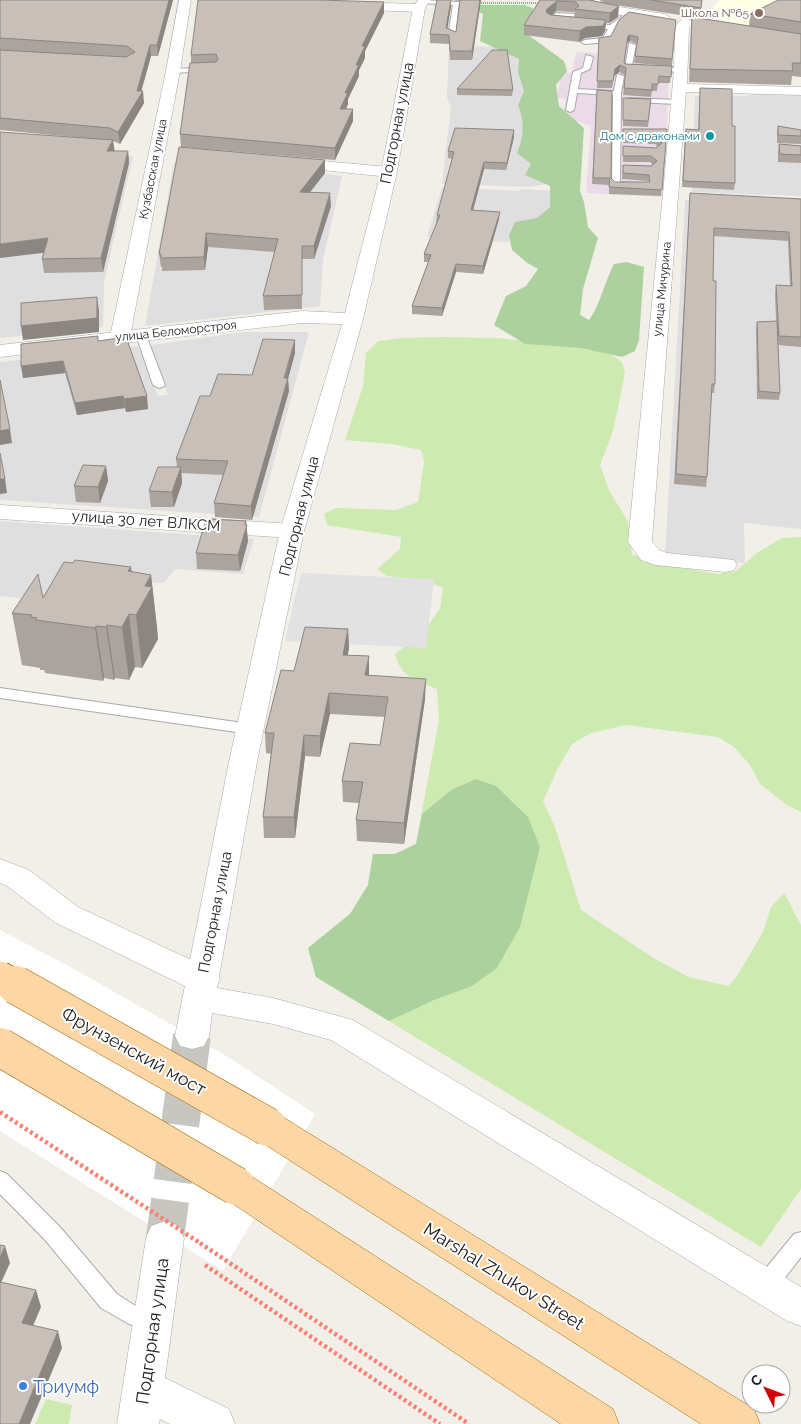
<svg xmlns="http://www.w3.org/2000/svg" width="801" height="1424" font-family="Raleway,sans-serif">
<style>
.residential{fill:#e0dfdf}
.industrial{fill:#ebdbe8}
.education{fill:#ffffe5}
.grass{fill:#cdebb0}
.forest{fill:#add19e}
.parking{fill:#e2e2e2}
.pier{fill:#fff}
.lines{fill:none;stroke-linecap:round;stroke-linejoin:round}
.tertiary-tunnel{stroke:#c8c6c1;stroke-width:38;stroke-dasharray:38 19;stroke-linecap:butt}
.service-casing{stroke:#a9a9a9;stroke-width:2}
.minor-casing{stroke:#a9a9a9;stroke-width:1}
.tertiary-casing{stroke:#a9a9a9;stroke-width:1}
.primary-casing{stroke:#a06b00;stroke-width:1}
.path-far1{stroke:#fa8072;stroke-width:2;stroke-dasharray:1 1;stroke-linecap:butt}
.path{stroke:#fa8072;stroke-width:4.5;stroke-dasharray:3 3;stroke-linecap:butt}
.service{fill:#fff;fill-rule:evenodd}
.minor{fill:#fff;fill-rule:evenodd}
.tertiary{fill:#fff;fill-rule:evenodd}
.primary{fill:#fcd6a4;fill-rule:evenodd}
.primary-bridge-far1-casing{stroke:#a06b00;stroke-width:31;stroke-linecap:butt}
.primary-bridge-casing{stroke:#a06b00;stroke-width:39;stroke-linecap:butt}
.path-bridge{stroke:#fa8072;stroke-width:4.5;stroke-dasharray:3 3;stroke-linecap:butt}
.primary-bridge-far1{stroke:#fcd6a4;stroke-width:29}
.primary-bridge{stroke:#fcd6a4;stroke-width:38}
.wall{fill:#aba49e;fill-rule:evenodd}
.shaded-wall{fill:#8b8681}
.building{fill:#c7bfb8;stroke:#8b8681}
.education-dot{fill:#8d6e63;stroke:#fff;stroke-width:2}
.culture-dot{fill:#0f9aa8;stroke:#fff;stroke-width:2}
.shop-dot{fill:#3f7fe0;stroke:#fff;stroke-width:2}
.labels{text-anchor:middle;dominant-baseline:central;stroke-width:4;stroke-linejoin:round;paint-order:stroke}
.far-education-label{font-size:12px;fill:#785e54;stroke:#fff;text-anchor:end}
.far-culture-label{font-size:12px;fill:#0d838f;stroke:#fff;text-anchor:end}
.far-street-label{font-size:12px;fill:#222;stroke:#fff}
.street-label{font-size:15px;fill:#222;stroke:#fff}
.near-street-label{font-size:18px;fill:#222;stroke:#fff}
.near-shop-label{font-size:18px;fill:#366cbe;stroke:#fff;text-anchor:start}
</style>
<rect width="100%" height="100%" fill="#f2efe9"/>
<g class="residential">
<path d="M449,46L522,47L555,182L530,187L442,184L451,108L447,97Z"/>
<path d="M765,92L801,93V196L692,192L695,96H745Z"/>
<path d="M0,143L133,156L104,282L103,327L0,338Z"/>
<path d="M174,162H221L342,176L323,260L320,306L145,326Z"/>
<path d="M442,187L520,191L521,189L556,191L550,222L507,242L427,237Z"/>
<path d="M685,200L801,206V529L744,523L745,563L665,556Z"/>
<path d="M245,332H309L259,517L0,500V362L138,346L158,396L168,395L151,345Z"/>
<path d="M0,521L254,539L243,574L175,569L164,583L120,582L99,607L0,596Z"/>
</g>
<path class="industrial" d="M540,7L605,12L626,16L671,42L663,197L586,193L591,126L562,116L566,99L556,98L562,72L572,73L576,52L611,54L613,42L532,36Z"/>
<path class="education" d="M720,0H801V36L720,20L713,6Z"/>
<g class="grass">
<path d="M442,337L496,338L601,348L622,362L625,372L618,408L612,434L600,465L609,490L628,522L632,554L658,564L718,574L736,571L758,552L782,538L801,537V812L787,805L760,784L750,765L734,747L718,737L626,725L591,733L572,744L558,768L543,801L555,827L581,910L655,959L689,977L728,986L737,976L763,932L771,907L784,893L801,925V1189L761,1247L316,977L308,948L350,914L368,885L373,854H395L416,844L439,719L437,689C416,680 401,678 395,654L423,633L440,608L443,588L426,581L387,576L377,569L400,549L401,537L327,525L324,514L336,508L396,510L418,502L424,462L421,450L392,444L345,440L363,386L366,353L378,341L403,338Z"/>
<path d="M46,1399L72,1405L69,1424H35Z"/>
</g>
<g class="forest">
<path d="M470,5H524L533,8L527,34L564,61L567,71L556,85L559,106L584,128L580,191L584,202L588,227L598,238L583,289L580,315L589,320C601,303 604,283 614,264L627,262L644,267L639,340L635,351L622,357L581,348L525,344L494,325L506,296L526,286L538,269L526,262L512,250L509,235L515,222L537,218L550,207V186L525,175L531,164L517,153C524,136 525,123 518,105L524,91L518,72L519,59L480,41L483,14L473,9Z"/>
<path d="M476,779L496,786L528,817L540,847L520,927L497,968L472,986L434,1000L389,1021L316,977L308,948L350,914L368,885L373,854H395L416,844L422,814L451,790Z"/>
</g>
<path class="parking" d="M301,573L434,579L426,648L285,641Z"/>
<path class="pier" d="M0,930L74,969L228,1057L315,1114L223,1271L0,1131Z"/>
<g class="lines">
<path class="tertiary-tunnel" d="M165,1238L192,1036"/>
<g class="service-casing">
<g id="service">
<path d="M421,0L459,2L455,39L448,37L453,5L424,3Z"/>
<path d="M563,0L596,5L594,0H600L603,8L600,10L568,4Z"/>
<path d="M628,12L633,13L617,25L609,42L585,44L581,42L585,40L603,38L608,29L585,27H582V23L610,25Z"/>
<path d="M556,13L574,14L577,16L574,18L558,17L556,20L564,22V24L549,23V21Z"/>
<path d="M629,43L636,45L632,65L681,68L685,70L681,72L625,69Z"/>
<path d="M586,55L593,57L590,69L581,73L578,89L614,91L617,74L624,76L621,93L620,182L637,183V187H616L612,184L613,95L577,93L574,110L570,112L566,110L573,72L583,68Z"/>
<path d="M209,67H212V71L173,73L169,71L173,69Z"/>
<path d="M629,98L678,100L682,102L678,104L632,102L628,100Z"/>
<path d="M141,332L146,335L165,385L163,387L159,388L153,385L136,335Z"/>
<path d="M0,688L250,724L255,726L258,729L255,732L250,734L0,698Z"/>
<path d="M0,1171L7,1174L60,1227L117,1294L134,1305L160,1313L163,1320L160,1327L152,1330L129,1324L101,1308L46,1241L0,1194Z"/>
<path d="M801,1232V1257L773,1293L765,1296L757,1293L754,1286L757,1279L794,1234Z"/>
</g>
</g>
<g class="minor-casing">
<g id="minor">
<path d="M179,0H191L180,71L130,337L127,341L120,343L113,341L110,337L166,71Z"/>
<path d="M348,2L419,4L425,8L419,12L344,9L342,6L344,3Z"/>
<path d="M600,4L665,14L671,18L665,22L596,11L594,8Z"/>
<path d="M687,18L693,22L689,28L687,84L801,87V95L686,92L652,541L659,550L667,553L734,560L737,565L734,570L725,572L655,565L641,560L628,542L663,194L674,70L675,27L682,19Z"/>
<path d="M289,158L389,167L395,169L397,172L395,175L389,177L283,166L281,163L283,160Z"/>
<path d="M0,505L292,524L300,526L304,531L300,536L292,538L0,519Z"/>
<path d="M0,859L29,870L78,907L215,971L220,980L215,989L203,993L191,989L56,923L7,886L0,883Z"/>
</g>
</g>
<g class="tertiary-casing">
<g id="tertiary">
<path d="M418,0H430L425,8L397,172L363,319L304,531L257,762L217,988L273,998L353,1020L801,1287V1326L787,1321L331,1040L273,1024L212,1013L209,1036L204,1046L192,1049L180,1046L175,1036L229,762L280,531L342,324L302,323L0,357V345L302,311L345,313L381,172L413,8Z"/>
<path d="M165,1221L179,1226L184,1238L165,1378L229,1409L235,1424H170L160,1419L159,1424H117L146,1238L151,1226Z"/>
</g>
</g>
<g class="primary-casing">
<g id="primary">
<path d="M268,1112L281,1116L754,1409L760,1424H701L255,1138L250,1127L255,1116Z"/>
<path d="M236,1170L249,1175L613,1409L619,1424H561L223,1197L217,1186L223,1175Z"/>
</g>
</g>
<path class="path-far1" d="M477,3H540"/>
<g class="path">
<path d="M200,1243L469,1424"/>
<path d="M205,1265L440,1424"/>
</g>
<use href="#service" class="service"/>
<use href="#minor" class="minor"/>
<use href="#tertiary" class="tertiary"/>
<use href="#primary" class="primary"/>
<g class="primary-bridge-far1-casing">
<path id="primary-bridge-far1" d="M0,976L18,986"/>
</g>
<g class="primary-bridge-casing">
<g id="primary-bridge">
<path d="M16,985L268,1127"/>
<path d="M0,1047L236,1186"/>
</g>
</g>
<path class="path-bridge" d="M0,1112L200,1243"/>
<use href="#primary-bridge-far1" class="primary-bridge-far1"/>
<use href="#primary-bridge" class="primary-bridge"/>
</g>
<g class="wall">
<path d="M0,0H173L158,56H151L141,91L144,103L120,144L113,141L114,151H128L129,163L103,272L44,273L42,259L44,253L105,140L0,130Z"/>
<path d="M451,0H481L472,60H450L449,44L430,43V34L451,7L447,28L456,32L460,1Z"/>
<path d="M540,0H593V1L618,17L609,23H606L605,31L602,36L585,38L579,42L524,35V25ZM556,11L575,12L574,17L552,15Z"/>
<path d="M601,0H702L700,19L749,26L750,14L801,0V77L792,76L791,85L689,82L691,30L692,17L699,18L603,3Z"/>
<path d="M384,2V13L365,51V58L359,70V76L348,99V104L346,109L353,121L335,160L181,147L180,134L191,63V55Z"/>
<path d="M676,20L672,66L634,63L637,44L630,41L627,43L624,62L625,64L672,66L670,83H658L657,91H652L651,97L623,95L625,75L619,72L614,76L612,88H597L599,38L611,36Z"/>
<path d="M700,88L732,126L735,183L734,190L682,187L685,135L698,130Z"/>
<path d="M457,89L513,90L512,96L457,95Z"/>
<path d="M597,90L611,178L615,182H649V181L622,179L623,165L651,166L652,164L650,162H623V146L656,148L657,146L655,144L623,143V129H667L661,196L609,194V185L592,184Z"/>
<path d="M623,98L651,99L648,127L623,126Z"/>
<path d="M778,126L801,130V144L777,143V134Z"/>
<path d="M514,130V137L506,170L484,169L473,210L499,219L483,274L456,272L442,316L412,314V306L428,262H424V254L437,222H436L437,215L452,159L448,158V151Z"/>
<path d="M779,144L801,146V163L778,162V152Z"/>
<path d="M325,160V173L310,192L331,206L314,259H302V309L264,310L263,296L275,252L208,247L205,270L162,271V267H161L159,254Z"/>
<path d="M690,193L801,199V347L778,345L780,393L779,400L757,399L756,329L757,322L776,321L775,294L776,285L790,286L788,241L714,236L713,281L715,384L714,393H711L707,477L706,487L674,484Z"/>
<path d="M98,336V341L148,409L126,412L125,408L77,415L65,373L23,378Z"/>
<path d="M295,340V353L288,379L289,391L252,520L215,517L214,503L223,475L181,473L182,483L174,507H151L149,491L177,467L176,459L210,396L252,375Z"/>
<path d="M106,466L108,481L100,503L76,502L74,486Z"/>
<path d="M246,521L248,541L240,571L197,569L196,553Z"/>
<path d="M73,563L131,567V572L151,575L158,639L142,668L135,667L129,680L115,678L114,680L104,678L103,681L45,673L44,670H40V668L22,665L12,613L43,598Z"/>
<path d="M348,629L349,649L347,655L369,675L425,699L404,844L357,841L356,820L359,803L343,802L342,781L380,745L385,717L330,714L320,757L305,756L295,838H264L263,817L271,754L266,753L265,733L294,671Z"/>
</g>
<g class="shaded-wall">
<path d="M169,0H173L158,56L157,45Z"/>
<path d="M451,0V7L446,37V28Z"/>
<path d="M480,0H481L472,60V51Z"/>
<path d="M557,1L556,11L546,21V10Z"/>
<path d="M384,2V13L365,51V58L359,70V76L348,99V104L341,121L340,109L345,93L362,46Z"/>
<path d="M619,6L618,17L609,23L610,13Z"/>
<path d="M606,20L605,31L602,36L585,38L579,42L580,31L586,27Z"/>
<path d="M630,35V41L627,43L623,69L628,36Z"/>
<path d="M150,45L151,56L140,96L143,91L144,103L120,144L118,132L137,91Z"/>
<path d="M620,65L619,72L614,76L612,88L615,69Z"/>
<path d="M353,109V121L335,160V148Z"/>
<path d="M514,130V137L506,170L507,163Z"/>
<path d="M113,140L115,153L107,151Z"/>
<path d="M128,151L129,163L103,272L101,258Z"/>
<path d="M325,160V173L300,205V192Z"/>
<path d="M484,162V169L471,218V210Z"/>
<path d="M330,193L331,206L314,259V246Z"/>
<path d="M500,212L499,219L483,274V266Z"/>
<path d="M206,233L208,247L205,270L204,257Z"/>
<path d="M48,238L50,252L0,258V244Z"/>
<path d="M456,264V272L442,316V308Z"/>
<path d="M97,297L99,311V332L23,340L21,326Z"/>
<path d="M295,340V353L288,379L289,391L252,520L251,506Z"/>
<path d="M63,361L65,373L23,378L21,366Z"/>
<path d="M123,396L125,408L77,415L75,403Z"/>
<path d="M147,396L148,409L126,412L124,399Z"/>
<path d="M10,429L12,443L0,445V431Z"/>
<path d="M106,466L108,481L100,503L98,487Z"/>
<path d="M181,467L182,483L174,507L172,492Z"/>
<path d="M0,479H5L7,493L0,494Z"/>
<path d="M246,521L248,541L240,571L238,555Z"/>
<path d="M131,567L137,613L145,586L151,575L157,627L158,639L142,668L136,615L128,571Z"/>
<path d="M129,614L135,667L129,680L122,627Z"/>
<path d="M107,625L115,678L114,680L106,627Z"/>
<path d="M96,626L104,678L103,681L95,628Z"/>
<path d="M348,629L349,649L343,675V655Z"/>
<path d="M369,656V677L365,675Z"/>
<path d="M426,679L425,699L404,844V823Z"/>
<path d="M329,693L330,714L320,757V736Z"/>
<path d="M304,735L305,756L295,838L294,817Z"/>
<path d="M5,1246L10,1263L0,1285V1258Z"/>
<path d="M36,1290L41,1307L27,1340L22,1323Z"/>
<path d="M58,1331L62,1348L30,1424H19Z"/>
</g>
<g class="building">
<path d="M0,0H169L157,45H150L137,91H143L118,132L110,128L0,118V50L126,57L135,52L127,46L0,38Z"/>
<path d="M198,0H319L384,2L362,46H365L356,65H359L345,93H348L340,109H353L335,148L180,134L190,63L216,62L218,60L216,54L191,55Z"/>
<path d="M437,0H451L446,28L456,32L460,0H480L472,51H450L449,35L430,34Z"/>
<path d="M540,0H589L619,6L610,13L575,9L579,6L576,2L557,1L546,10L547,13L551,15L606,20L603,26L586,27L580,31L524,25Z"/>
<path d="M651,0H702L701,8Z"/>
<path d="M778,0H801V22L750,14Z"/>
<path d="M629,12L676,20L672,59L635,56L638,37L630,35L628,36L624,62L625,64L672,66L671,77L659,76L658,84H652V90L624,88L626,68L620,65L615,69L613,81H597L599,38L611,36L619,20Z"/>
<path d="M692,17L801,34V63H792L793,71L690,69Z"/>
<path d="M492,50H507L513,90L457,89Z"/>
<path d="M700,88L732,89V126H735V183L683,181L686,129L699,130Z"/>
<path d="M597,90L612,91L611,178L615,182H650L649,175L623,173V165L651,166L657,161L651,156H623V146L656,148L662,143L656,138L623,137V129H667L662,190L609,187L610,178H593Z"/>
<path d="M623,98L651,99L648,121L623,120Z"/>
<path d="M778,126L801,130V136L778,135Z"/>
<path d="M455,128L514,130L507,163L484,162L471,210L500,212L483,266L456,264L442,308L412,306L431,255L424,254L440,215H437L454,152L448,151Z"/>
<path d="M0,132L113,140L107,151H128L101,258L42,259L48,238L0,244Z"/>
<path d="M779,144L801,146V155L780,154Z"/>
<path d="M179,147L325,160L300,192L330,193L314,246H302V295L263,296L278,239L206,233L204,257L161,258V254H159Z"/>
<path d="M690,193L801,199V337L779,336L776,285L792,286L789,232L714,228L713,281H716L715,384H712L707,477L676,474Z"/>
<path d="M97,297V318L21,326V303Z"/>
<path d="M777,321L780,393L759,391L757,322Z"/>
<path d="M98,336V341L126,337L147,396L124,399L123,396L75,403L63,361L21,366V344Z"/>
<path d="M263,339L295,340L284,378H288L251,506L214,503L228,461L176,459L200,396H210L218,374L252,375Z"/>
<path d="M0,380L10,429L0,431Z"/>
<path d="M0,453L5,479H0Z"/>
<path d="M83,465L106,466L98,487L74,486Z"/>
<path d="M158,467H181L172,492L149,491Z"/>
<path d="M208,519L246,521L245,525H247L238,555L196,553L205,523Z"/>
<path d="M75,560L131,567L128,571L151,575L145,586L152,587L136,615L129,614L122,627L107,625L106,627L96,626L95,628L36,620L37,618L31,617L32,615L12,613L38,574L43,598L64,562L73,563Z"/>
<path d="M305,627L348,629L343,655L369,656L365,675L426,679L404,823L356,820L363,782L342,781L350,743L380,745L388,697L329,693L320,736L304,735L294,817H263L274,733H265L281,670L294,671Z"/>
<path d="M0,1245L5,1246L0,1258Z"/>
<path d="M0,1282L36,1290L22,1323L58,1331L19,1424H0Z"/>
</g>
<circle class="education-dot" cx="759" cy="13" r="5"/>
<circle class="culture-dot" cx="710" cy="136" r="5"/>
<circle class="shop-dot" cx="23" cy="1386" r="5"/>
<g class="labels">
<g class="far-education-label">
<text x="749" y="13">Школа №65</text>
</g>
<g class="far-culture-label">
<text x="700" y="136">Дом с драконами</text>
</g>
<g class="far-street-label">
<text transform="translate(153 169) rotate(-79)">Кузбасская улица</text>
<text transform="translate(662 289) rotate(-84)">улица Мичурина</text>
<text transform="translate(176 331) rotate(-6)">улица Беломорстроя</text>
</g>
<g class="street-label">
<text transform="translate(397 123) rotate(-79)">Подгорная улица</text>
<text transform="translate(299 516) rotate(-76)">Подгорная улица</text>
<text transform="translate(146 521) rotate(4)">улица 30 лет ВЛКСМ</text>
<text transform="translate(215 912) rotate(-79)">Подгорная улица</text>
</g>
<g class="near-street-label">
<text transform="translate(134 1051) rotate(29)">Фрунзенский мост</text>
<text transform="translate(504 1276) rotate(32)">Marshal Zhukov Street</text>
<text transform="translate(152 1331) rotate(-82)">Подгорная улица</text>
</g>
<g class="near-shop-label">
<text x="33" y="1386">Триумф</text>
</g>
</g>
<g transform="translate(766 1389) rotate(312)"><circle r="24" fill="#ffffff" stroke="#a7a7a7"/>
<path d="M0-4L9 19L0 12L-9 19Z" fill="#d40000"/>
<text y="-8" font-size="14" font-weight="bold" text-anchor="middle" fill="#222222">С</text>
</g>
</svg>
